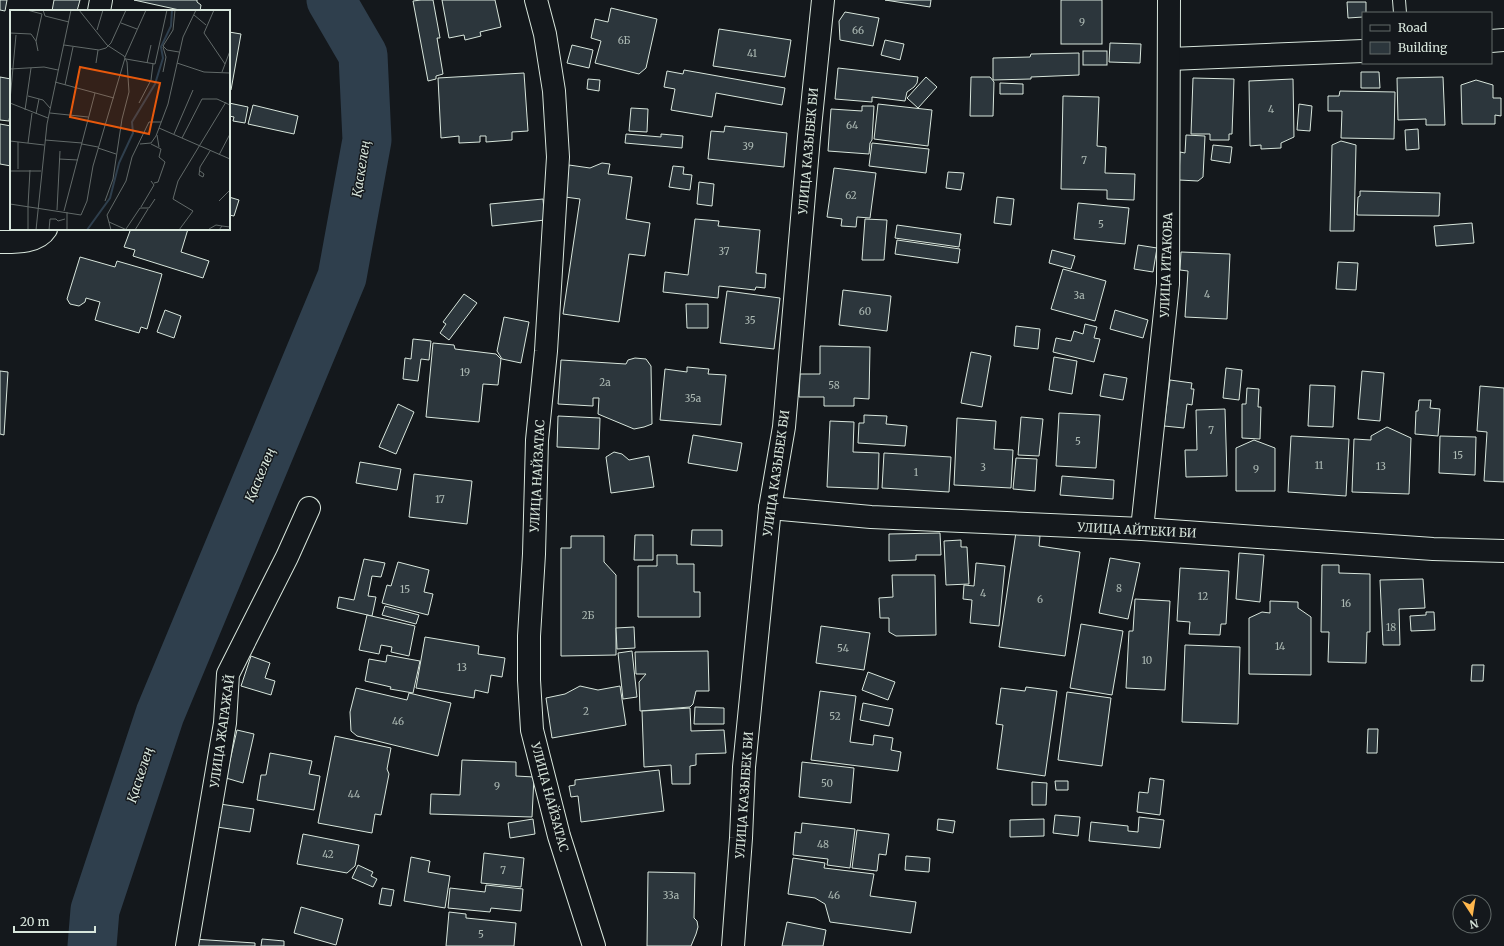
<svg xmlns="http://www.w3.org/2000/svg" width="1504" height="946" font-family="Merriweather,serif">
<style>
.lines{fill:none;stroke-linecap:round;stroke-linejoin:round}
.river{stroke:#2f3f4d;stroke-width:49}
.building{fill:#2c363c;stroke:#d8e6dc}
.lane-casing{stroke:#d8e6dc;stroke-width:14}
.street-casing{stroke:#d8e6dc;stroke-width:24}
.secondary-casing{stroke:#d8e6dc;stroke-width:24}
.lane{stroke:#14181c;stroke-width:12}
.street{stroke:#14181c;stroke-width:22}
.secondary{stroke:#14181c;stroke-width:22}
.labels{text-anchor:middle;dominant-baseline:central;stroke-width:3;stroke-linejoin:round;paint-order:stroke}
.number-label{font-size:10px;fill:#adbab4}
.street-label{font-size:12px;fill:#d8e6dc;stroke:#14181c}
.water-label{font-size:13px;font-style:italic;fill:#d8e6dc;stroke:#14181c}
.inset-river{fill:none;stroke:#2f3f4d;stroke-width:2}
.inset-road{fill:none;stroke:#626a69;stroke-width:1}
.view{fill:#e8590c;fill-opacity:0.15;stroke:#e8590c;stroke-width:2}
.inset-edge{fill:none;stroke:#d8e6dc;stroke-width:2}
</style>
<rect width="100%" height="100%" fill="#14181c"/>
<g class="lines">
<path class="river" d="M92,946L95,910L160,714L342,277L367,140L363,55L331,0"/>
</g>
<g class="building">
<path d="M0,0H7L5,11L0,10Z"/>
<path d="M54,0H80L77,11H52Z"/>
<path d="M134,0H197V2L201,5L200,11H184Z"/>
<path d="M421,0H433L440,38H437L443,74L436,76V79L428,81L413,1Z"/>
<path d="M442,0H495L501,27L480,32L481,36L465,40L464,35L449,38Z"/>
<path d="M885,0H931L930,7Z"/>
<rect x="1061" y="0" width="41" height="44"/>
<path d="M1347,2H1366V13H1363V17L1348,18Z"/>
<path d="M611,8L657,19L646,68L639,74L595,63L601,41L591,38L595,19L608,22Z"/>
<path d="M845,12L879,18L873,46L840,40L839,21Z"/>
<path d="M719,29L791,40L785,77L713,66Z"/>
<path d="M229,32L241,34L231,90H229Z"/>
<path d="M885,40L904,44L900,60L881,55Z"/>
<path d="M1110,43L1141,44L1140,63L1109,62Z"/>
<path d="M572,45L593,50L589,68L567,63Z"/>
<rect x="1083" y="51" width="24" height="14"/>
<path d="M1079,53V75L1031,77V79L993,80V58L1030,57L1031,54Z"/>
<path d="M838,68L918,77L917,83L914,87L907,92L905,101L872,97V102L835,99Z"/>
<path d="M684,70L785,88L782,105L716,93L712,117L671,110L675,89L664,87L667,71L683,74Z"/>
<path d="M1361,72H1379L1380,88H1361Z"/>
<path d="M524,73L528,131L512,132V140L486,142V136H480V142L459,143V136L441,138L438,78Z"/>
<path d="M0,77L11,79V107L9,121L0,120Z"/>
<path d="M926,77L937,87L918,108L907,98Z"/>
<path d="M971,77H990L994,82L993,116H970Z"/>
<path d="M1443,77L1445,125H1426V119L1398,120L1397,78Z"/>
<path d="M1193,78L1234,79L1232,134H1229V140H1210V134H1191Z"/>
<path d="M588,79L600,80L599,91L587,89Z"/>
<path d="M1293,79L1294,137L1281,143V148L1261,149V145L1250,146L1249,81Z"/>
<path d="M1476,80L1493,85V98H1501V116L1495,115V124H1462L1461,85Z"/>
<path d="M1000,83L1023,84V94H1000Z"/>
<path d="M1340,91L1395,92L1394,139L1341,138L1342,111H1328V96H1339Z"/>
<path d="M1063,96L1099,97L1097,146L1106,147L1105,173L1135,174L1134,200L1107,199V190L1061,189Z"/>
<path d="M229,103L248,107L245,123L233,121L234,117L229,116Z"/>
<path d="M878,104L932,110L928,146L874,139Z"/>
<path d="M1299,104L1312,106L1310,131L1297,130Z"/>
<path d="M253,105L298,116L294,134L248,124Z"/>
<path d="M862,106H874L872,140L870,143L869,154L828,151L831,109L862,111Z"/>
<path d="M631,108L648,109L647,132L629,131Z"/>
<path d="M0,124L11,126V166L0,164Z"/>
<path d="M725,126L787,133L784,167L708,159L711,131L724,132Z"/>
<path d="M1418,129L1419,149L1406,150L1405,130Z"/>
<path d="M626,134L661,137V134L683,136L682,148L625,143Z"/>
<path d="M1186,135L1205,136L1203,177L1198,181L1179,180L1180,152L1185,153Z"/>
<path d="M1341,141L1356,145L1354,231H1330L1332,145Z"/>
<path d="M872,143L929,149L926,173L869,166Z"/>
<path d="M1213,145L1232,147L1230,163L1211,160Z"/>
<path d="M602,163L610,164L608,174L632,177L626,219L650,223L645,256L629,254L619,322L563,314L580,199L565,197L569,165L590,168Z"/>
<path d="M673,166L684,167L683,174L692,175L690,190L669,187Z"/>
<path d="M834,168L876,173L870,218L857,217L856,227L841,226L842,219L827,217Z"/>
<path d="M948,172L964,173L961,190L946,188Z"/>
<path d="M699,182L714,184L712,206L697,204Z"/>
<path d="M1360,191L1440,193L1439,216L1357,215L1358,197L1360,196Z"/>
<path d="M229,197L239,200L234,216L229,215Z"/>
<path d="M997,197L1014,199L1011,225L994,223Z"/>
<path d="M543,199L545,220L492,226L490,204Z"/>
<path d="M1078,203L1129,208L1125,244L1074,239Z"/>
<path d="M695,219L719,221L718,226L760,230L756,273L766,274L765,288L756,287L755,290L719,286L718,298L663,292L665,272L688,275Z"/>
<path d="M865,219L887,220L884,260H862Z"/>
<path d="M1472,223L1474,243L1436,246L1434,226Z"/>
<path d="M897,225L961,234L959,247L895,238Z"/>
<path d="M127,229H188L181,252L209,261L203,278L133,256L135,250L124,247L130,231L127,230Z"/>
<path d="M897,240L960,249L958,263L895,254Z"/>
<path d="M1138,245L1157,248L1153,272L1134,269Z"/>
<path d="M1052,250L1075,256L1071,269L1049,263Z"/>
<path d="M1181,252L1230,254L1227,319L1185,317L1188,271L1180,270Z"/>
<path d="M80,257L115,267L117,261L162,274L147,329L141,327L139,333L95,320L100,302L86,298L85,302L79,306L70,304L67,299Z"/>
<path d="M1338,262L1358,263L1356,290L1336,289Z"/>
<path d="M1063,269L1106,281L1095,321L1051,309Z"/>
<path d="M843,290L891,296L887,331L839,325Z"/>
<path d="M727,291L780,298L774,349L720,343Z"/>
<path d="M464,294L477,303L449,340L440,333L446,324L443,322Z"/>
<path d="M686,304H708V328H687Z"/>
<path d="M165,310L181,316L174,338L157,332Z"/>
<path d="M1115,310L1148,320L1143,338L1110,329Z"/>
<path d="M504,317L529,322L521,363L502,359L497,351Z"/>
<path d="M1085,324L1097,327L1094,338L1100,339L1094,362L1053,352L1056,338L1071,341L1074,331L1083,334Z"/>
<path d="M1016,326L1040,329L1038,349L1014,346Z"/>
<path d="M413,339L431,341L429,360L421,359L418,381L403,379L405,358L411,359Z"/>
<path d="M433,343L454,345L455,349L496,354L501,359L498,385L483,384L479,422L426,417Z"/>
<path d="M820,346L870,347L869,399L854,398V406H824V397H799L800,374H820Z"/>
<path d="M971,352L991,356L982,407L961,403Z"/>
<path d="M1054,357L1077,361L1072,394L1049,390Z"/>
<path d="M635,358L646,359L651,366L652,424L644,427L634,429L598,414L599,398H593V406L558,404L561,360L626,364L628,360Z"/>
<path d="M687,367L709,369L708,374L726,375L721,425L660,420L665,369L687,372Z"/>
<path d="M1226,368L1242,370L1239,400L1223,398Z"/>
<path d="M0,371L8,372L4,435L0,434Z"/>
<path d="M1362,371L1384,373L1380,421L1358,419Z"/>
<path d="M1104,374L1127,378L1123,400L1100,396Z"/>
<path d="M1170,380L1192,383L1191,389H1194L1192,405L1187,404L1184,428L1164,426Z"/>
<path d="M1310,385L1335,386L1333,427L1308,426Z"/>
<path d="M1480,386L1504,388V482L1484,481L1487,432L1477,431Z"/>
<path d="M1247,388L1259,389L1258,407H1261L1260,439L1242,438V404H1246Z"/>
<path d="M1419,400H1431L1430,408L1440,409L1438,436L1415,434L1416,411H1418Z"/>
<path d="M398,404L414,412L396,454L379,447Z"/>
<path d="M1225,409L1227,476L1186,477L1185,450H1197L1196,410Z"/>
<path d="M1059,413L1100,415L1096,468L1056,466Z"/>
<path d="M864,415L887,416L886,424L907,426L905,446L858,443L859,423H864Z"/>
<path d="M558,416L600,418L599,449L557,447Z"/>
<path d="M1021,417L1043,419L1039,456L1018,455Z"/>
<path d="M957,418L996,421L994,449L1013,450L1011,488L954,485Z"/>
<path d="M830,421L854,422L853,452L879,453L878,489L827,487Z"/>
<path d="M1387,427L1411,438L1409,494L1352,492L1354,439L1371,440V436Z"/>
<path d="M693,435L742,443L737,471L688,463Z"/>
<path d="M1291,436L1349,439L1346,496L1288,492Z"/>
<path d="M1440,436L1476,437L1475,475L1439,473Z"/>
<path d="M1254,440L1275,448V491H1236V448Z"/>
<path d="M614,452L622,454L629,460L649,456L654,487L611,493L606,457Z"/>
<path d="M884,453L951,457L949,492L882,488Z"/>
<path d="M1016,458L1037,459L1035,491L1013,489Z"/>
<path d="M360,462L401,469L397,490L356,483Z"/>
<path d="M414,474L472,481L467,524L409,517Z"/>
<path d="M1062,476L1114,480L1113,499L1060,495Z"/>
<path d="M692,530H722V546L691,545Z"/>
<path d="M1016,532L1040,536L1039,546L1080,552L1065,656L999,647Z"/>
<path d="M940,533L941,555H916V560L889,561V534Z"/>
<path d="M635,535H653V560H634Z"/>
<path d="M571,536H604V562L616,575V655L561,656V548H571Z"/>
<path d="M961,540V547H967L969,584L946,585L944,541Z"/>
<path d="M1239,553L1264,555L1260,602L1236,599Z"/>
<path d="M657,555H677V564H694V592H700V617H638V566H657Z"/>
<path d="M1110,558L1140,563L1128,619L1099,613Z"/>
<path d="M364,559L385,563L381,577L372,576L368,596L376,597L372,616L337,608L339,597L354,600Z"/>
<path d="M398,562L429,570L424,592L433,594L428,615L382,603L387,585L391,586Z"/>
<path d="M976,563L1005,566L999,626L970,623L972,600L963,599L964,585L974,586Z"/>
<path d="M1322,565H1339V573L1370,574V632H1367L1366,663L1328,662L1329,632H1321Z"/>
<path d="M1180,568L1229,571L1226,624H1221L1220,635L1189,634L1190,622L1177,621Z"/>
<path d="M892,575H935L936,635L896,636L889,632V618H880L879,598L893,597Z"/>
<path d="M1423,579L1425,608L1399,609L1400,645H1383L1380,580Z"/>
<path d="M1135,599L1170,601L1165,690L1126,688L1129,631H1133Z"/>
<path d="M1270,601L1298,602V608L1311,617V675L1249,674V618L1262,612L1270,613Z"/>
<path d="M385,606L419,615L416,624L382,615Z"/>
<path d="M1426,612H1434L1435,630L1411,631L1410,616L1426,615Z"/>
<path d="M367,615L415,626L409,656L391,652L392,647L381,645L379,654L359,650Z"/>
<path d="M1081,624L1123,631L1112,695L1070,688Z"/>
<path d="M821,626L870,633L864,670L816,663Z"/>
<path d="M634,627L635,648L617,649L616,628Z"/>
<path d="M425,637L479,646L478,654L505,658L502,677L491,675L488,693L475,690L474,698L416,688Z"/>
<path d="M1185,645L1240,647L1238,724L1182,722Z"/>
<path d="M632,651L637,697L623,699L618,653Z"/>
<path d="M708,651L709,691H696L693,704L690,707L640,711L639,682L646,674H636L635,652Z"/>
<path d="M387,655L420,661L413,693L390,689L391,687L365,681L369,659L386,662Z"/>
<path d="M251,656L270,663L265,678L275,681L271,695L241,686Z"/>
<path d="M1472,665H1484L1483,681H1471Z"/>
<path d="M868,672L895,682L888,700L862,690Z"/>
<path d="M580,686L598,690L620,686L626,725L552,738L546,698L565,694Z"/>
<path d="M1026,687L1057,691L1045,776L997,769L1003,725L996,724L1001,688L1025,691Z"/>
<path d="M356,688L407,700L409,693L451,703L438,756L357,736L351,731L350,712Z"/>
<path d="M820,691L856,696L850,742L873,745L874,735L893,738L891,750L901,752L898,771L811,760Z"/>
<path d="M1067,692L1111,698L1102,766L1058,760Z"/>
<path d="M863,703L893,709L889,726L860,720Z"/>
<path d="M695,707L724,708V724H694Z"/>
<path d="M690,708L691,731L724,730L726,753L696,754V765L690,766V784H672L671,765L644,767L642,711Z"/>
<path d="M1368,729H1378L1377,753H1367Z"/>
<path d="M237,730L254,734L243,783L226,778Z"/>
<path d="M335,736L391,748L387,769L389,774L381,815L375,814L372,833L318,823Z"/>
<path d="M270,753L312,761L309,774L320,776L314,810L257,800L261,775H266Z"/>
<path d="M462,760L516,762V776L534,777L532,817L430,814L431,794L460,795Z"/>
<path d="M802,762L854,768L851,803L799,797Z"/>
<path d="M659,770L664,811L581,822L578,796L571,797L569,786L575,785V780Z"/>
<path d="M1150,778L1164,780L1160,815L1137,812L1139,792L1148,793Z"/>
<path d="M1055,781H1068V790H1056Z"/>
<path d="M1032,782L1047,783L1046,805H1032Z"/>
<path d="M220,804L254,809L250,832L217,827Z"/>
<path d="M1055,815L1080,817L1078,836L1053,833Z"/>
<path d="M1139,817L1164,820L1160,848L1089,841L1091,822L1128,826V831L1138,832Z"/>
<path d="M533,819L535,834L510,838L508,823Z"/>
<path d="M938,819L955,821L953,833L937,830Z"/>
<path d="M1044,819V836L1010,837V820Z"/>
<path d="M802,823L855,829L850,868L827,865L828,859L793,855L795,832L801,833Z"/>
<path d="M857,830L889,834L886,855L879,854L877,871L852,868Z"/>
<path d="M303,834L359,845L355,866L347,873L297,864Z"/>
<path d="M484,853L524,858L521,887L481,883Z"/>
<path d="M906,856L930,858L929,872L905,870Z"/>
<path d="M411,857L430,861L428,872L450,876L445,908L404,901Z"/>
<path d="M793,858L825,863L824,868L874,874L870,896L916,902L911,933L830,922L825,904L815,898L788,894Z"/>
<path d="M358,865L373,872L371,876L377,879L373,887L352,878Z"/>
<path d="M648,872L695,873L694,918L697,921L698,927L696,934L691,946H647Z"/>
<path d="M486,885L523,889L521,911L491,908L490,912L448,908L450,888L485,892Z"/>
<path d="M382,888L394,890L391,906L379,904Z"/>
<path d="M301,907L343,919L336,945L294,933Z"/>
<path d="M449,912L466,914V918L516,923L514,946H446Z"/>
<path d="M787,922L826,930L823,946H782Z"/>
<path d="M193,939L255,943V946H193Z"/>
<path d="M262,939L284,941V946H261Z"/>
</g>
<g class="lines">
<g class="lane-casing">
<path id="lane" d="M1399,0L1400,13"/>
</g>
<g class="street-casing">
<g id="street">
<path d="M536,0L545,34L554,91L558,157L546,351L537,440L534,554L529,636V680L532,730L559,836L594,946"/>
<path d="M1491,41L1504,40"/>
<path d="M1170,59L1363,51"/>
<path d="M770,508L871,517L1142,529L1433,549L1504,551"/>
<path d="M1142,529L1168,284L1169,0"/>
<path d="M187,946L225,723L228,674L287,557L309,508"/>
<path d="M733,946L741,838L744,767L770,508L784,427L809,137L823,0"/>
</g>
</g>
<g class="secondary-casing">
<g id="secondary">
<path d="M99,11L101,0"/>
<path d="M0,242C15,242 37,243 46,229"/>
</g>
</g>
<use href="#lane" class="lane"/>
<use href="#street" class="street"/>
<use href="#secondary" class="secondary"/>
</g>
<g class="labels">
<g class="number-label">
<text x="1082" y="22">9</text>
<text x="858" y="30">66</text>
<text x="624" y="40">6Б</text>
<text x="752" y="53">41</text>
<text x="1271" y="109">4</text>
<text x="852" y="125">64</text>
<text x="748" y="146">39</text>
<text x="1084" y="160">7</text>
<text x="851" y="195">62</text>
<text x="1101" y="224">5</text>
<text x="724" y="251">37</text>
<text x="1207" y="294">4</text>
<text x="1079" y="295">3а</text>
<text x="865" y="311">60</text>
<text x="750" y="320">35</text>
<text x="465" y="372">19</text>
<text x="605" y="382">2а</text>
<text x="834" y="385">58</text>
<text x="693" y="398">35а</text>
<text x="1211" y="430">7</text>
<text x="1078" y="441">5</text>
<text x="1458" y="455">15</text>
<text x="1319" y="465">11</text>
<text x="1381" y="466">13</text>
<text x="983" y="467">3</text>
<text x="1256" y="469">9</text>
<text x="916" y="472">1</text>
<text x="440" y="499">17</text>
<text x="1119" y="588">8</text>
<text x="405" y="589">15</text>
<text x="983" y="593">4</text>
<text x="1203" y="596">12</text>
<text x="1040" y="599">6</text>
<text x="1346" y="603">16</text>
<text x="588" y="615">2Б</text>
<text x="1391" y="627">18</text>
<text x="1280" y="646">14</text>
<text x="843" y="648">54</text>
<text x="1147" y="660">10</text>
<text x="462" y="667">13</text>
<text x="586" y="711">2</text>
<text x="835" y="716">52</text>
<text x="398" y="721">46</text>
<text x="827" y="783">50</text>
<text x="497" y="786">9</text>
<text x="354" y="794">44</text>
<text x="823" y="844">48</text>
<text x="328" y="854">42</text>
<text x="503" y="870">7</text>
<text x="671" y="895">33а</text>
<text x="834" y="895">46</text>
<text x="481" y="934">5</text>
</g>
<g class="street-label">
<text transform="translate(808 151) rotate(-85)">УЛИЦА КАЗЫБЕК БИ</text>
<text transform="translate(1166 265) rotate(-88)">УЛИЦА ИТАКОВА</text>
<text transform="translate(776 473) rotate(-82)">УЛИЦА КАЗЫБЕК БИ</text>
<text transform="translate(537 476) rotate(-87)">УЛИЦА НАЙЗАТАС</text>
<text transform="translate(1137 530) rotate(3)">УЛИЦА АЙТЕКИ БИ</text>
<text transform="translate(222 731) rotate(-82)">УЛИЦА ЖАГАЖАЙ</text>
<text transform="translate(744 795) rotate(-86)">УЛИЦА КАЗЫБЕК БИ</text>
<text transform="translate(550 797) rotate(75)">УЛИЦА НАЙЗАТАС</text>
</g>
<g class="water-label">
<text transform="translate(361 169) rotate(-81)">Қаскелең</text>
<text transform="translate(260 475) rotate(-67)">Қаскелең</text>
<text transform="translate(140 775) rotate(-72)">Қаскелең</text>
</g>
</g>
<g transform="translate(10 10)">
<rect width="220" height="220" fill="#14181c"/>
<path class="inset-river" d="M77,220L100,188L109,153L123,123L122,112L145,74L153,48L151,37L161,16L162,0"/>
<path class="inset-road" d="M17,0L32,4L26,31L28,41M33,0L35,6L59,12M69,0L97,35L114,46L117,52L119,82L112,109L103,169L95,191M165,0L163,20L153,36L157,40L169,42M204,0L194,23L215,54M184,5L196,15M111,13L127,19M87,20L93,0M0,23L21,24L26,31M54,35L89,40L96,38L101,33L116,0M115,47L136,0M116,49L145,54L157,0M86,53L88,40M137,53L141,35M167,53L194,62L220,63M0,59L34,57L48,60M153,62L156,47L153,37M212,62L220,41M45,72L104,88M55,75L63,37M18,86L33,90L40,98M0,90L6,25M0,93L38,108M129,93L141,70L143,54M15,100L21,58M40,103L78,107M26,104L29,89M149,118L220,149M164,124L183,80M147,125L149,137M172,128L192,89H207L220,95M35,130L72,133M0,131L34,135M18,133L22,103M72,134L88,137M130,134L141,133L146,126L158,94L173,27L186,0M141,134L151,139L149,147L155,152L148,172L144,173M88,138L106,144M209,145L220,124M49,149L68,150M8,159V132M0,161H31M190,161L194,164L193,167L189,165L190,157L200,141M209,191L220,180M0,194L71,205L77,191L83,156L115,48M18,196L20,160M18,196V220M131,197L144,175L141,171M47,200L50,141M54,201L85,83M99,212L117,220M116,219L130,198H139L145,189M199,219L206,215L212,216M26,220L37,114L61,0M39,220L40,209H46L48,211L55,209M57,220V202M101,220L97,205L116,171L122,147L139,112H151M125,220L138,199M169,220L183,201L163,189L168,171L216,92M209,220L212,216L220,217"/>
<path class="view" d="M70,57L150,73L139,124L60,107Z"/>
<rect width="220" height="220" class="inset-edge"/>
</g>
<rect x="1362" y="12" width="130" height="52" fill="#14181c" stroke="#626a69"/>
<rect x="1370" y="25" width="20" height="6" fill="#14181c" stroke="#626a69"/>
<text x="1398" y="32" font-size="12" fill="#d8e6dc">Road</text>
<rect x="1370" y="42" width="20" height="12" fill="#2c363c" stroke="#626a69"/>
<text x="1398" y="52" font-size="12" fill="#d8e6dc">Building</text>
<g transform="translate(1472 914) rotate(168)"><circle r="19" fill="#14181c" stroke="#626a69"/>
<path d="M0-3L7 15L0 10L-7 15Z" fill="#ffb74d"/>
<text y="-6" font-size="11" font-weight="bold" text-anchor="middle" fill="#d8e6dc">N</text>
</g>
<path d="M14 926v6h81v-6" fill="none" stroke="#d8e6dc" stroke-width="2"/>
<text x="20" y="926" font-size="12" fill="#d8e6dc" stroke="#14181c" stroke-width="3" paint-order="stroke">20 m</text>
</svg>
